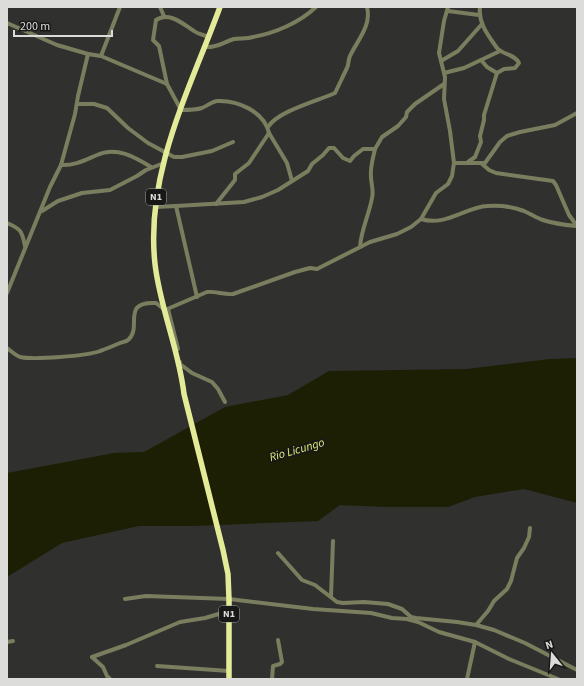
<svg xmlns="http://www.w3.org/2000/svg" width="584" height="686" font-family="'Source Sans 3',sans-serif">
<style>
.water{fill:#1d1f05}
.lines{fill:none;stroke-linecap:round;stroke-linejoin:round}
.minor{stroke:#7b7e5e;stroke-width:4}
.highway{stroke:#e4eb98;stroke-width:5.5}
.labels{text-anchor:middle;dominant-baseline:central;stroke-width:4;stroke-linejoin:round;paint-order:stroke}
.shield{fill:#181817;stroke:#a1a2a0;stroke-width:1}
.shield-label{font-size:10px;font-weight:bold;fill:#dcdddb}
.water-label{font-size:12px;font-style:italic;fill:#e1e97a;stroke:#181817}
</style>
<rect width="100%" height="100%" fill="#30302e"/>
<path class="water" d="M577,358V503L524,489L475,497L448,507H385L340,505L318,521L194,526H139L62,543L7,577V473L114,453L144,452L225,407L288,395L329,371L466,369L550,359Z"/>
<g class="lines">
<g class="minor">
<path d="M160,7L164,16"/>
<path d="M448,7L444,21L439,53L445,77L444,99L450,131L454,163"/>
<path d="M480,7C478,23 488,35 497,48C503,55 515,54 519,63L515,68L504,69L497,73L487,67L481,60"/>
<path d="M448,11L479,15"/>
<path d="M7,23L57,45L88,54"/>
<path d="M205,47C218,48 223,42 234,39C240,38 247,39 253,37C275,33 299,23 316,7"/>
<path d="M101,56L120,7"/>
<path d="M441,61L458,51L482,24"/>
<path d="M444,73L464,68L500,51"/>
<path d="M167,84L159,46L153,40L156,20C169,11 183,24 194,31C198,34 204,35 209,37"/>
<path d="M77,104H94L107,108L128,128L148,143L174,157H182L212,151L233,142"/>
<path d="M268,127C278,111 317,101 335,93C339,85 343,76 347,68C349,64 348,60 350,56C357,41 372,25 367,7"/>
<path d="M468,162L475,157L481,142L480,136L484,120V115L497,73"/>
<path d="M481,163L489,170L496,173L553,181L556,185L569,215L577,226"/>
<path d="M61,165C74,166 85,160 97,155C116,146 135,157 151,167"/>
<path d="M216,204L235,180V174L249,163L269,133"/>
<path d="M155,207L176,206"/>
<path d="M42,211L58,201L82,193L110,190L137,176L146,170L164,163"/>
<path d="M421,219C445,227 466,207 487,206C499,205 513,207 524,211C531,214 537,218 543,220C554,224 566,225 577,226"/>
<path d="M7,223C21,229 22,231 25,246"/>
<path d="M360,247C361,230 369,215 372,198C374,190 371,184 371,177C370,167 373,158 375,149"/>
<path d="M7,293L50,187L61,165L75,114L78,96L88,54L101,56L167,84L181,110C188,110 196,110 202,108C207,106 211,102 217,101C237,100 264,111 269,133L287,163L292,181"/>
<path d="M197,297L176,206L244,202L262,197L278,190L308,171L312,164L323,155L329,148H334L343,158L350,161L354,156L363,149H375L382,137L398,126L406,117L407,112L415,104L444,84"/>
<path d="M168,309L178,349"/>
<path d="M7,348C11,351 15,355 20,357C33,360 87,356 100,351C106,349 113,346 120,343C122,342 126,342 128,340C143,328 120,301 156,303L165,310L207,292C216,291 224,295 233,294L295,272L310,268L317,269L370,242L397,234L411,227L421,219L436,193L448,184L452,176L454,163H485L500,142L507,136L520,132L555,125L577,113"/>
<path d="M180,362V364L192,373L212,382L218,389L225,402"/>
<path d="M278,553L302,580L315,585L337,602L343,603L364,602L388,604L402,609L411,617L416,618L457,622L476,625L494,630L525,643L577,670"/>
<path d="M331,596L333,541"/>
<path d="M125,599L146,596L229,599L313,609L371,613L392,618L407,619L418,622L439,632L475,642L509,659L558,679"/>
<path d="M476,625L488,611L494,601L507,589L511,581L517,558L524,548L529,537L530,528"/>
<path d="M7,642L13,641"/>
<path d="M92,657L126,645L180,622L205,618L229,611"/>
<path d="M92,657L103,667L107,676L110,679"/>
<path d="M157,666L229,671"/>
<path d="M272,679L273,666L280,664L282,662L278,640"/>
<path d="M467,679L475,642"/>
</g>
<path class="highway" d="M220,7C190,89 145,173 155,264C160,308 179,350 184,394L223,550L228,574L229,599V679"/>
</g>
<g class="labels">
<g class="shield">
<rect x="146" y="189" width="20" height="16" rx="3"/>
<rect x="219" y="606" width="20" height="16" rx="3"/>
</g>
<g class="shield-label">
<text x="156" y="197">N1</text>
<text x="229" y="614">N1</text>
</g>
<g class="water-label">
<text transform="translate(297 450) rotate(-16)">Rio Licungo</text>
</g>
</g>
<rect width="584" height="686" fill="none" stroke="#dcdddb" stroke-width="16"/>
<g transform="translate(552 654) rotate(343)" stroke="#181817" stroke-width="3" paint-order="stroke">
<path d="M0-3L7 15L0 10L-7 15Z" fill="#dcdddb"/>
<text y="-6" font-size="11" font-weight="bold" text-anchor="middle" fill="#dcdddb">N</text>
</g>
<path d="M14 30v6h98v-6" fill="none" stroke="#dcdddb" stroke-width="2"/>
<text x="20" y="30" font-size="12" fill="#dcdddb" stroke="#181817" stroke-width="3" paint-order="stroke">200 m</text>
</svg>
